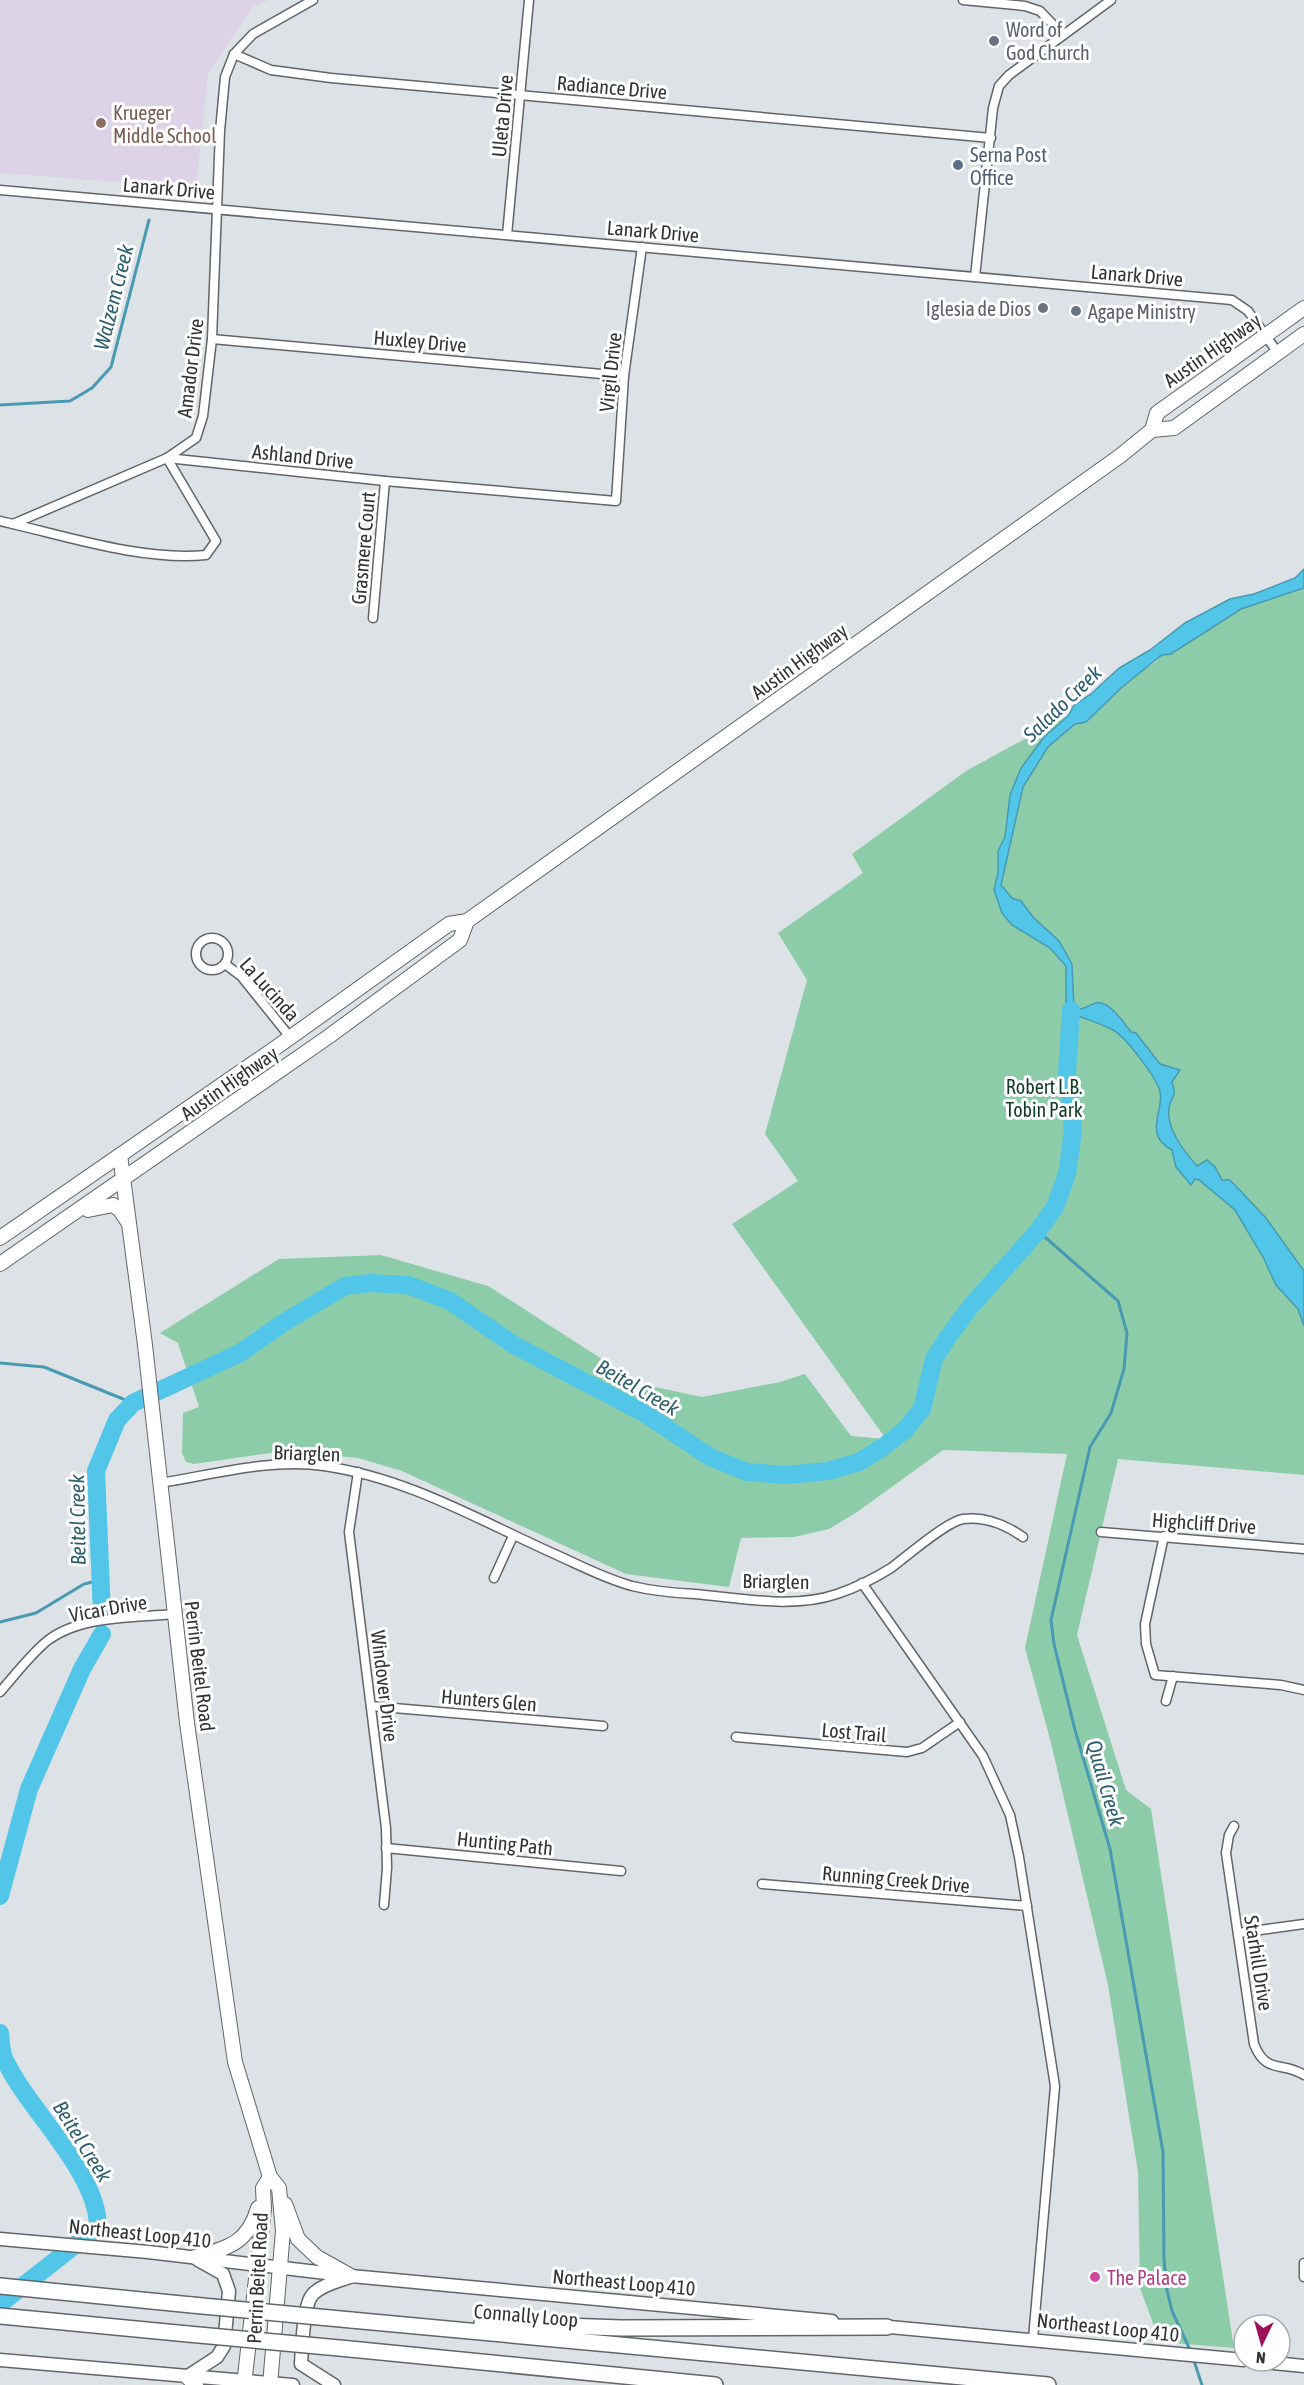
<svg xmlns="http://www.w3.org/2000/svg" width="1304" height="2385" font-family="'Asap Condensed',sans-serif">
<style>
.education{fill:#dcd3e7}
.green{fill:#8ccca9}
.water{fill:#51c6e8;stroke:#489ab2;stroke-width:1.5}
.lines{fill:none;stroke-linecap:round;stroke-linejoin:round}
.stream{stroke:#489ab2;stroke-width:3}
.river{stroke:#51c6e8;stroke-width:18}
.street-casing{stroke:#626569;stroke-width:11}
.secondary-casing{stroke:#626569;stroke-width:15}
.primary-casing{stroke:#626569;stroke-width:16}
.highway-casing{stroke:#626569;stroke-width:18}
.street{stroke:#fff;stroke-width:8}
.secondary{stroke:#fff;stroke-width:12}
.primary{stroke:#fff;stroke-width:14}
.highway{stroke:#fff;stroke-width:15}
.highway-bridge-casing{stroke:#626569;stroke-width:18;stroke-linecap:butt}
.highway-bridge{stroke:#fff;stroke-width:15}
.worship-dot{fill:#6b7280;stroke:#fff;stroke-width:2}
.education-dot{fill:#8d6e63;stroke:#fff;stroke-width:2}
.service-dot{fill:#5c6f8a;stroke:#fff;stroke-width:2}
.hotel-dot{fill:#d1479c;stroke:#fff;stroke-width:2}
.labels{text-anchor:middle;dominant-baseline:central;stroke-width:6;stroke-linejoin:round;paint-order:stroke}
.worship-label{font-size:20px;fill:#5b616d;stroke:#fff;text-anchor:start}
.street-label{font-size:20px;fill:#323335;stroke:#fff}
.education-label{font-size:20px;fill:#785e54;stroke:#fff;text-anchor:start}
.service-label{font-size:20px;fill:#4e5e75;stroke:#fff;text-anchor:start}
.park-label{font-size:20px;fill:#123b27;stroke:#fff}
.hotel-label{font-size:20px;fill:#b23c85;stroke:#fff;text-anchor:start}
.water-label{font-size:21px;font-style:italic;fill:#2f5f6e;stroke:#fff}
</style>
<rect width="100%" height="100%" fill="#dde2e6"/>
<path class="education" d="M0,0H269L254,6L208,74L196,188L0,173Z"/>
<path class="green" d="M1304,588V1475L1118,1459L1077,1635L1126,1790L1151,1809L1234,2348L1160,2342L1140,2288L1138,2172L1108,1985L1050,1739L1025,1648L1067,1454L943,1450L857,1512L829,1529L794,1537L741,1538L729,1587L626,1574L402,1471L358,1458L284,1451L194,1464L186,1462L182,1453L183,1413L199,1407L178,1343L160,1333L279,1259L381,1255L488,1286L641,1384L702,1397L780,1382L805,1374L851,1436L886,1439L732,1224L798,1181L765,1134L807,980L778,933L863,873L852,854L966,771L1096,700L1156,662L1162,655L1171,654L1241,609Z"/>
<path class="water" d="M1304,569V588L1241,609L1171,654L1162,655L1121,688L1086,722L1075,724L1048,747L1023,787L1001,885L1012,898L1021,901L1033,917L1059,941L1072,964L1074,1009C1083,1011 1088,1005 1096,1003C1109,1000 1124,1023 1131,1032L1136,1033L1160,1064L1180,1070L1172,1082C1177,1100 1172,1093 1169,1108C1166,1129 1184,1151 1197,1166L1207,1160L1215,1167L1222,1180H1230L1266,1218L1304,1271V1326L1298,1309L1276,1285L1263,1257L1235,1210L1199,1180L1195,1179L1191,1185L1176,1167L1172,1150C1141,1134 1167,1108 1159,1088C1153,1074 1126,1037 1113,1030C1098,1022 1081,1018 1066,1011V966L1050,948L1012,925L1002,913L994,890L998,873V851L1005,837L1010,795L1021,768L1044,737L1068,716L1074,705L1091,694L1119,668L1150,650L1185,623L1230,599L1254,594L1295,578Z"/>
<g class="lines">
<g class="stream">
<path d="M0,405L70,401L92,388L111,367L149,220"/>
<path d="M1038,1231L1118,1301L1127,1333L1124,1369L1111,1413L1090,1447L1051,1620L1054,1644L1075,1730L1110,1849L1163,2152L1164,2260L1167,2290L1172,2311L1191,2352"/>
<path d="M0,1363L44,1367L133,1403"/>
<path d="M0,1622L36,1613L84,1584L101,1580"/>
<path d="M1193,2358L1202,2385"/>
</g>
<g class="river">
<path d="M102,1614L96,1471L117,1420L133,1403L240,1353L283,1323L345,1286L370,1283L408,1285L450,1301L514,1345L644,1413L710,1457L747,1472L786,1475L828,1471L859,1462L883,1447L905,1430L922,1409L934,1359L948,1337L971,1306L1038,1231L1055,1207L1067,1174L1073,1131L1067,1073L1071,1010"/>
<path d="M0,1896L29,1789L82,1669L102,1634"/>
<path d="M0,2033C1,2042 1,2053 5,2060C28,2110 98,2172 98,2227L0,2304"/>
</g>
<g class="street-casing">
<g id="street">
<path d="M963,0L1025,6L1040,11L1063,35"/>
<path d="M234,54L271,70L331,78L991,138"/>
<path d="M0,190L1232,300L1248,311L1278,353"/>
<path d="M507,235L529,0"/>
<path d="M975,277L993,108L999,86L1009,75L1111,0"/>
<path d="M212,339L624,376"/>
<path d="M167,458L385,481L616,501L624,376L642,247"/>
<path d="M0,521L13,524L167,458L196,438L203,416L212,339L220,131L225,77L234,54L253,34L313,0"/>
<path d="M13,524C72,538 145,561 206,555L216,541L167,458"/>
<path d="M373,618L385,481"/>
<circle cx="212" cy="954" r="16"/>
<path d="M225,964L241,976L290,1037"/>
<path d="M358,1472L349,1532L386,1828L387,1868L384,1905"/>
<path d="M160,1483C212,1475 271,1458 324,1466C409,1478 482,1522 559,1556C583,1567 606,1579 632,1586C653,1591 674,1593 695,1594C741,1598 793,1609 837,1594C855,1588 875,1578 891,1568C907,1556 946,1522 963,1519C985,1516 1006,1525 1023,1537"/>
<path d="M1101,1532L1304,1549"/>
<path d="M1164,1536L1145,1624L1146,1644L1155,1675L1281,1685L1304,1690"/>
<path d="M494,1578L513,1536"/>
<path d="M862,1583L983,1756L1010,1815L1019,1857L1055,2086L1033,2339"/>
<path d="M0,1692C15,1675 30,1655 47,1641C80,1615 134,1618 173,1614"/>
<path d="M1166,1701L1173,1676"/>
<path d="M371,1706L603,1726"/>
<path d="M736,1737L907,1752L922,1748L960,1722"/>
<path d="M1234,1826L1229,1835L1226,1853L1254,2044C1266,2075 1283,2061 1304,2075"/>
<path d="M386,1848L621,1871"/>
<path d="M762,1884L1027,1906"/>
<path d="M1238,1933L1304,1924"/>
<path d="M1304,2263V2277"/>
</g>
</g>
<g class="secondary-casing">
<g id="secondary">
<path d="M0,2239L148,2252L351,2276L832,2321"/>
<path d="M879,2326L1244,2360"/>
<path d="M0,2360L293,2385"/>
<path d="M1254,2361L1304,2366"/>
<path d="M188,2376L217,2357L224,2346L229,2291L223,2274L198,2260"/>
<path d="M334,2385L301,2364C302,2349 303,2304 313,2294C322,2285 336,2282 347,2278"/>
</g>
</g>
<g class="primary-casing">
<g id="primary">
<path d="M1152,430L1174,428L1304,334"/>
<path d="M120,1155L145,1345L187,1723L235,2062L270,2177L279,2188L283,2231L270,2385"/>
<path d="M88,1210L113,1205L120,1210L128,1222"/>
<path d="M0,1238L281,1044L449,924L467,921L1120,456L1152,430L1157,413L1304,308"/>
<path d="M0,1264L328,1037L460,940L467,921"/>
<path d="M285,2204L298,2239L317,2257L351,2276"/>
<path d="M195,2257C227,2248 248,2244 258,2208"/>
<path d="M187,2377L196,2385"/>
<path d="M244,2385L264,2208L263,2188L270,2177"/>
</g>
</g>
<g class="highway-casing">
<g id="highway">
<path d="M0,2286L192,2305"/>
<path d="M0,2316L188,2334"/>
<path d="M351,2320L1048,2385"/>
<path d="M482,2323L621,2328L887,2327"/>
<path d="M350,2349L715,2385"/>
</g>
</g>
<use href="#street" class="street"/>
<use href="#secondary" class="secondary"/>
<use href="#primary" class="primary"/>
<use href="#highway" class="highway"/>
<g class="highway-bridge-casing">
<g id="highway-bridge">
<path d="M192,2305L351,2320"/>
<path d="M188,2334L350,2349"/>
</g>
</g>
<use href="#highway-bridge" class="highway-bridge"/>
</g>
<g class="worship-dot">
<circle cx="994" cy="41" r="6"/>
<circle cx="1043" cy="308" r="6"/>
<circle cx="1076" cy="311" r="6"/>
</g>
<circle class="education-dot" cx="101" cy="123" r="6"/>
<circle class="service-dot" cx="958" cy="165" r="6"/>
<circle class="hotel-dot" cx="1095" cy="2277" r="6"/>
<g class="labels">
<g class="worship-label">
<text x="1006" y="29">Word of<tspan x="1006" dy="23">God Church</tspan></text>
<text x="1031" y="308" text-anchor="end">Iglesia de Dios</text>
<text x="1088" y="311">Agape Ministry</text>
</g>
<g class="street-label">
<text transform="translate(612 87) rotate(5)">Radiance Drive</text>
<text transform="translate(502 116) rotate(-85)">Uleta Drive</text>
<text transform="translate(169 188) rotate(5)">Lanark Drive</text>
<text transform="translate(653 231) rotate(5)">Lanark Drive</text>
<text transform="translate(1137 275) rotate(5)">Lanark Drive</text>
<text transform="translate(420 341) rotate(5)">Huxley Drive</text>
<text transform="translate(1212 350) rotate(-35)">Austin Highway</text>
<text transform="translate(190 368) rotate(-83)">Amador Drive</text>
<text transform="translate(610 372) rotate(-84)">Virgil Drive</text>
<text transform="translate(303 456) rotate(6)">Ashland Drive</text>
<text transform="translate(363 548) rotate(-85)">Grasmere Court</text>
<text transform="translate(799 661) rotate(-36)">Austin Highway</text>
<text transform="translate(270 989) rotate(48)">La Lucinda</text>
<text transform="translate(229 1083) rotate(-35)">Austin Highway</text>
<text transform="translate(307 1453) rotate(2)">Briarglen</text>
<text transform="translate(1204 1523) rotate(4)">Highcliff Drive</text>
<text transform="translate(776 1581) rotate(1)">Briarglen</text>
<text transform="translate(108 1608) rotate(-10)">Vicar Drive</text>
<text transform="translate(200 1666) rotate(83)">Perrin Beitel Road</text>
<text transform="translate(385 1686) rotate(83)">Windover Drive</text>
<text transform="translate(489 1700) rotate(5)">Hunters Glen</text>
<text transform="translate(854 1732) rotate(5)">Lost Trail</text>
<text transform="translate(505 1843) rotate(6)">Hunting Path</text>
<text transform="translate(896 1879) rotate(5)">Running Creek Drive</text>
<text transform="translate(1259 1963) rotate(81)">Starhill Drive</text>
<text transform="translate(140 2233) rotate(6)">Northeast Loop 410</text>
<text transform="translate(257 2278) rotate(-87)">Perrin Beitel Road</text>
<text transform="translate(624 2282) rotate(5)">Northeast Loop 410</text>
<text transform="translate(526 2315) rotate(5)">Connally Loop</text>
<text transform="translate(1108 2327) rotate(6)">Northeast Loop 410</text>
</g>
<g class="education-label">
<text x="113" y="112">Krueger<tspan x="113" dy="23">Middle School</tspan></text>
</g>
<g class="service-label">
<text x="970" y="154">Serna Post<tspan x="970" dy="23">Office</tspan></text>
</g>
<g class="park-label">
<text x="1044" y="1086">Robert L.B.<tspan x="1044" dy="23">Tobin Park</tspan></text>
</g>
<g class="hotel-label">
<text x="1107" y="2277">The Palace</text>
</g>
<g class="water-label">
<text transform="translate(113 297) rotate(-76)">Walzem Creek</text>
<text transform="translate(1062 703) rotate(-44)">Salado Creek</text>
<text transform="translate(638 1387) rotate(30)">Beitel Creek</text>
<text transform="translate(77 1520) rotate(-91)">Beitel Creek</text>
<text transform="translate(1106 1783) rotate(74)">Quail Creek</text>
<text transform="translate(83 2141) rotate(58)">Beitel Creek</text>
</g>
</g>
<g transform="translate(1262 2343) rotate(185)"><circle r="28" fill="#ffffff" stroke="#adadae" stroke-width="1.5"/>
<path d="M0-4.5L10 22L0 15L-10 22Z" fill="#9f105a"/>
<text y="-9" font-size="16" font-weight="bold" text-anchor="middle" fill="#323335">N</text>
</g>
</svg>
